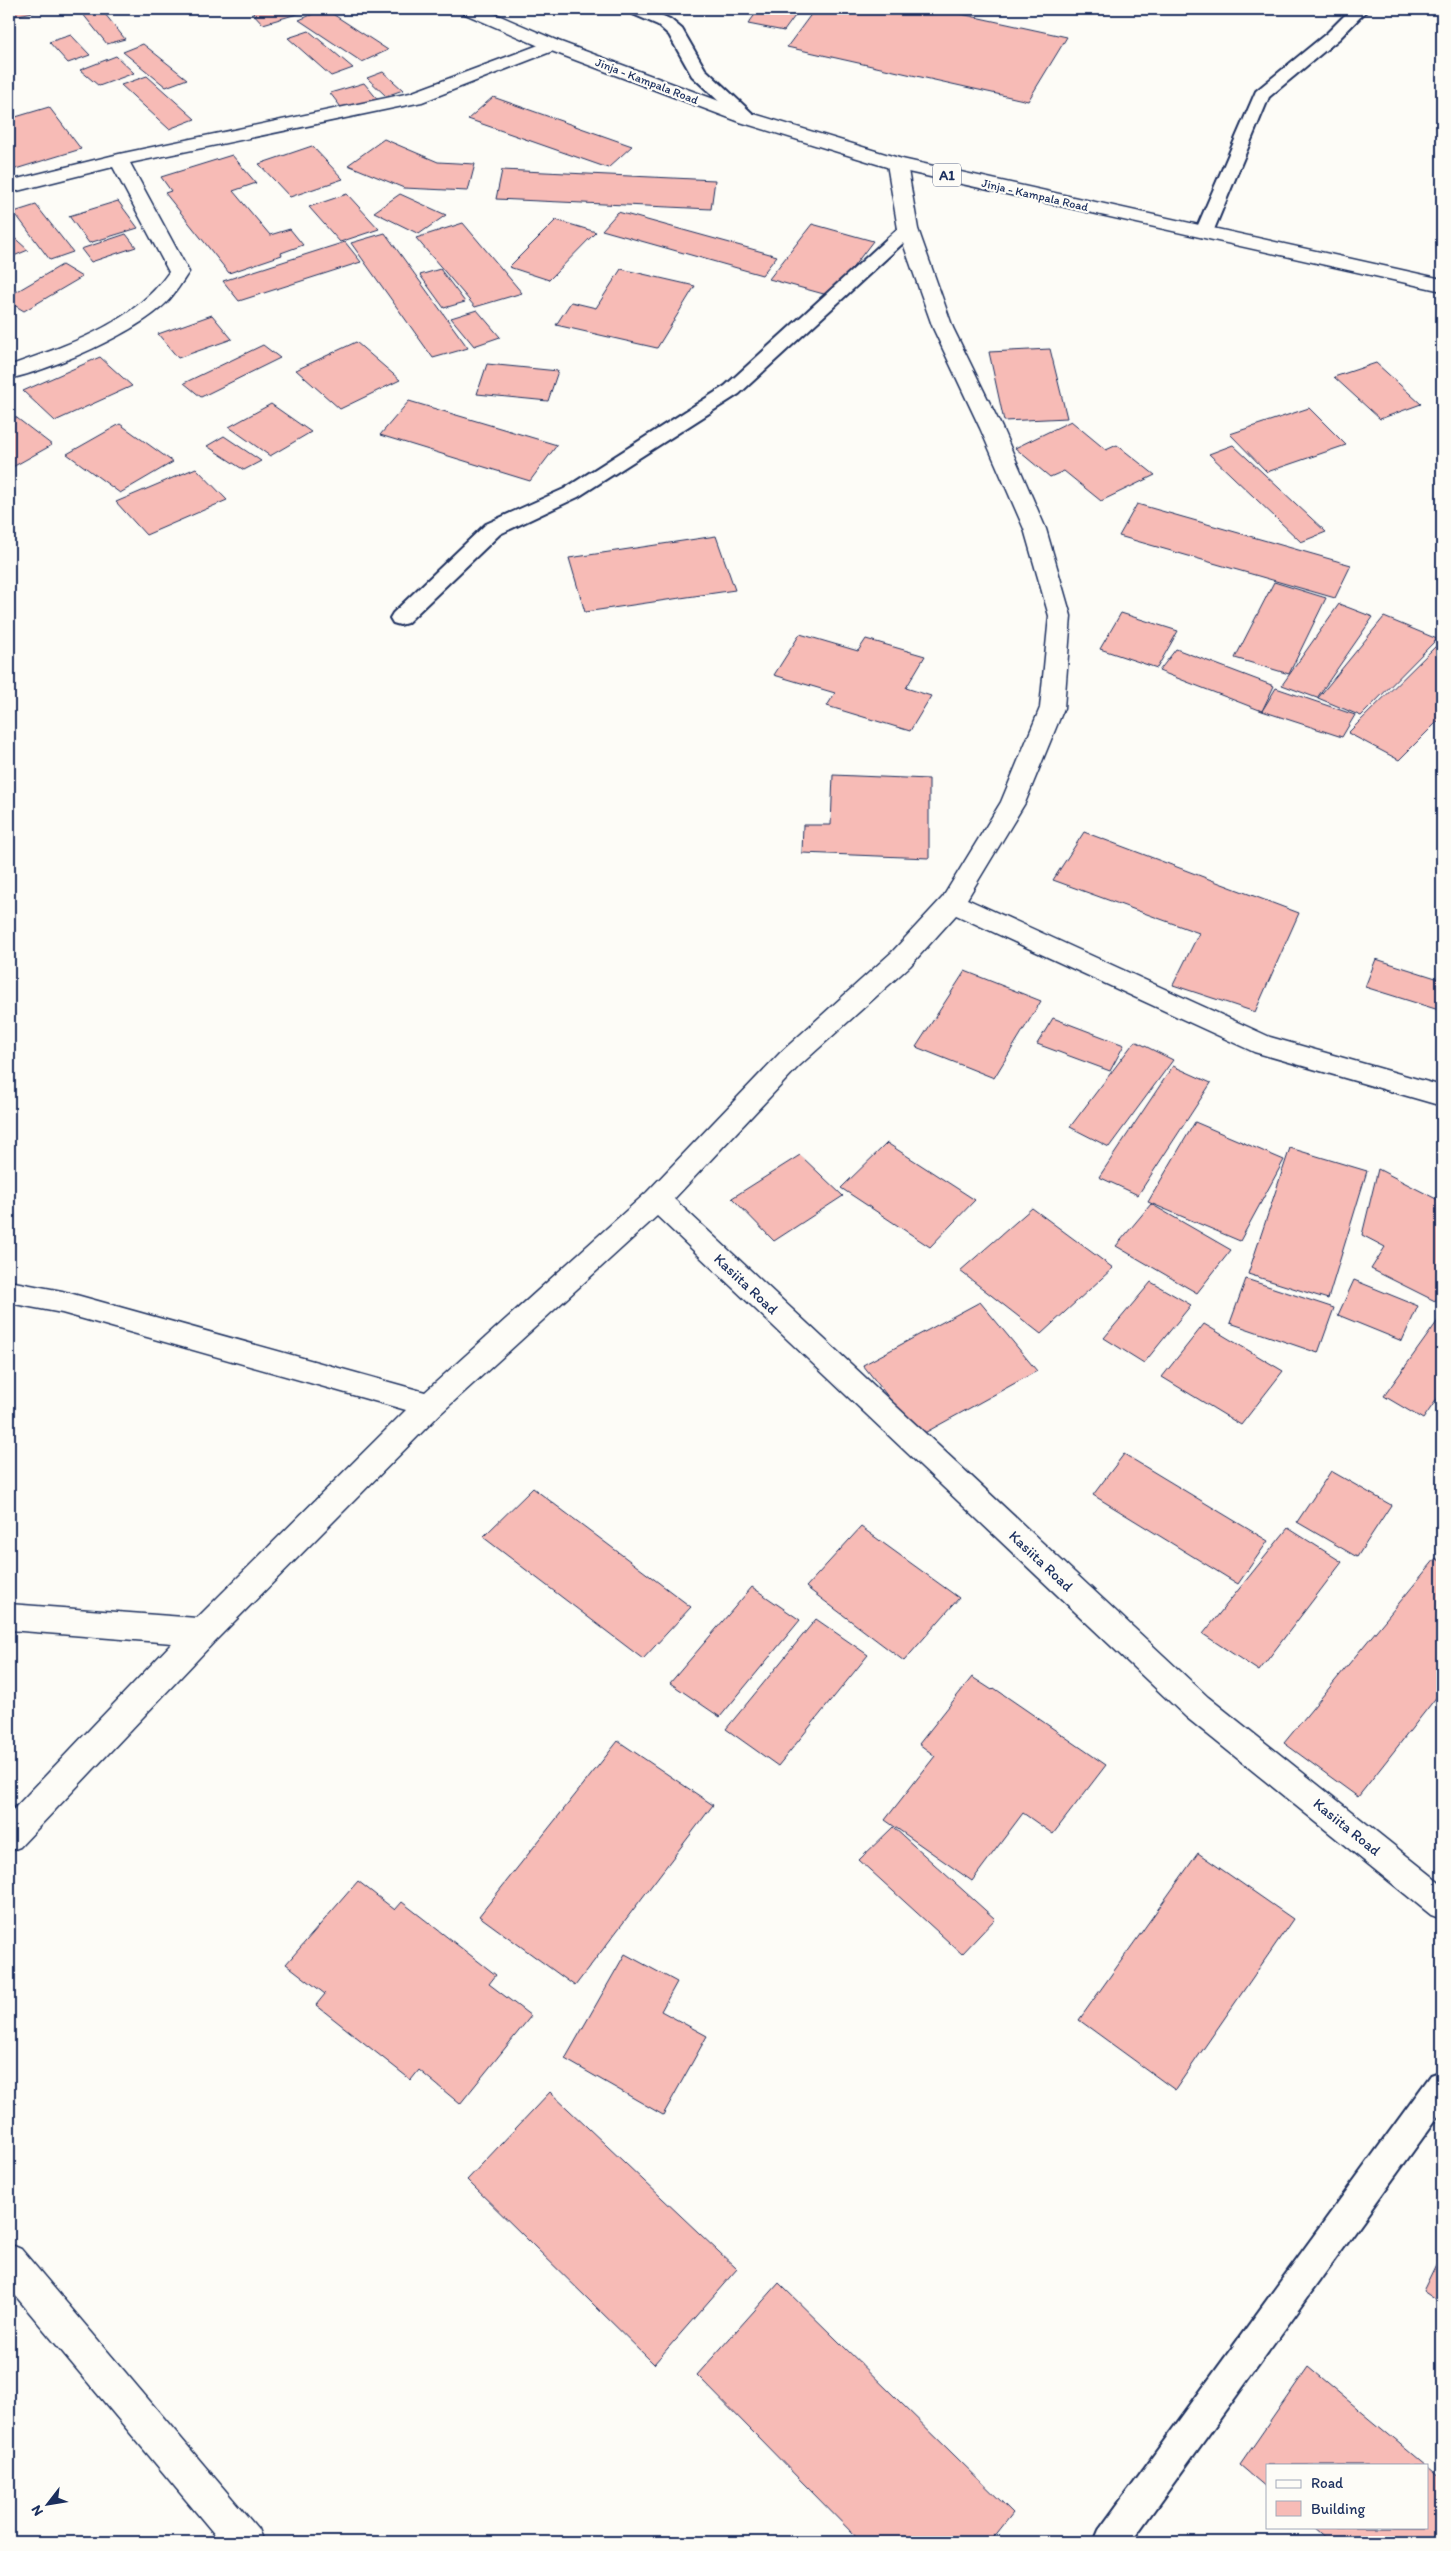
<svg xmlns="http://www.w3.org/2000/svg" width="1451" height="2551" font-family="Itim,sans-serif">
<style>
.building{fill:#f7bbb6;stroke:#1b2f5e}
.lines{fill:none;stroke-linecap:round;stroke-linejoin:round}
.service-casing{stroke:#1b2f5e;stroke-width:4}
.minor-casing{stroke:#1b2f5e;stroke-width:3}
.trunk-casing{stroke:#1b2f5e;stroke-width:3}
.service{fill:#fdfcf7;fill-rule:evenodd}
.minor{fill:#fdfcf7;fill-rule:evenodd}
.trunk{fill:#fdfcf7;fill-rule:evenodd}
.labels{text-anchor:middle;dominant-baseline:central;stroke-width:4.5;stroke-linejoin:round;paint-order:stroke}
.far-street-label{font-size:12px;fill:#1b2f5e;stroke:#fdfcf7}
.shield{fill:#fdfcf7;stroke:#5f6c8c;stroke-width:1}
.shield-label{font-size:14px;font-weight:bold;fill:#1b2f5e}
.street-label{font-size:15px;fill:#1b2f5e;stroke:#fdfcf7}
</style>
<rect width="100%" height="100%" fill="#fdfcf7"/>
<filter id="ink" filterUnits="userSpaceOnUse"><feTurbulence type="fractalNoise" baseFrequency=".02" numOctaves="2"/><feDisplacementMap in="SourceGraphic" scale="10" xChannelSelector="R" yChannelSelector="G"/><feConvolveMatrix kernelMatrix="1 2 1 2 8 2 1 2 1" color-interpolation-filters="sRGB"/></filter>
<g filter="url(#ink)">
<g class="building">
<path d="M9,9H47L9,17Z"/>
<path d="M101,9L125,39L107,44L82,13Z"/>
<path d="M263,9H314L263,24L252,12Z"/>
<path d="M325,9L388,50L362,62L299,20Z"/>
<path d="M759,9H800L784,31L748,24Z"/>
<path d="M815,9H938L1067,37L1028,101L787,47Z"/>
<path d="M309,31L353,68L331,76L288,38Z"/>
<path d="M71,35L90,55L68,63L49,42Z"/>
<path d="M143,44L187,79L166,87L123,52Z"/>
<path d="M116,56L134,73L99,86L80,70Z"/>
<path d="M383,72L403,90L386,96L367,78Z"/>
<path d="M147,76L195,119L169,129L121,85Z"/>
<path d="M364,83L379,101L344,111L330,93Z"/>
<path d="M493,97L632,146L608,168L468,119Z"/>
<path d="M49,107L81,149L9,171V119Z"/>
<path d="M384,139L438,162L475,164L468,191L404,188L348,165Z"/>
<path d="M312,146L343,179L290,197L259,164Z"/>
<path d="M232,155L256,183L233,191L270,235L290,229L303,245L281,253L282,255L229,273L165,193L171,191L161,177Z"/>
<path d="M502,170L715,180L711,209L496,199Z"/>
<path d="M347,194L379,229L340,242L309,207Z"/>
<path d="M400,194L446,215L419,234L374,212Z"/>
<path d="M118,201L138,228L89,243L69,216Z"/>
<path d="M36,205L73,252L50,260L14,212Z"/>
<path d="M618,212L777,256L762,275L602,230Z"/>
<path d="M556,220L596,232L549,280L509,267Z"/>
<path d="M463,223L522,293L475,307L416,238Z"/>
<path d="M812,224L873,241L831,296L769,279Z"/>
<path d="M9,233L28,250L9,258Z"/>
<path d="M385,233L468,348L433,358L351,243Z"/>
<path d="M126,234L136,247L91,262L81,249Z"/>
<path d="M345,242L361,262L239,301L223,281Z"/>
<path d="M62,265L82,277L24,311L9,302V296Z"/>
<path d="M440,269L465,302L444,308L420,275Z"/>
<path d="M621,269L695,286L657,348L556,325L571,302L596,308Z"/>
<path d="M477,310L500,337L474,346L451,318Z"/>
<path d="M212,315L232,339L178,358L158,334Z"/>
<path d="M356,342L400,380L340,409L296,370Z"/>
<path d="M263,345L280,358L201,397L184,383Z"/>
<path d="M1050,349L1067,418L1004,421L989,352Z"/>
<path d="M100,357L132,386L55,421L23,391Z"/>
<path d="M1376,363L1421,404L1380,419L1334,377Z"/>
<path d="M487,364L558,371L548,401L477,394Z"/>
<path d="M409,401L557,445L530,481L380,435Z"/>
<path d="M271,404L311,432L270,456L229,427Z"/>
<path d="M1309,408L1346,445L1267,472L1230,434Z"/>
<path d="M9,412L52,445L9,469Z"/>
<path d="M1071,421L1106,450L1117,445L1155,475L1101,501L1064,471L1050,477L1015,448Z"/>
<path d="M120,424L173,462L120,493L67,454Z"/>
<path d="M224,436L261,461L244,470L207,446Z"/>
<path d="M1233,445L1326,532L1301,542L1209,454Z"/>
<path d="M196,468L227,500L146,535L116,502Z"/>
<path d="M1137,504L1351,565L1335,598L1119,536Z"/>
<path d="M716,536L735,590L585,612L569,558Z"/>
<path d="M1274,582L1326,598L1289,674L1235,658Z"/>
<path d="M1339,604L1373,617L1317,698L1282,685Z"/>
<path d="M1121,613L1178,631L1157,668L1100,649Z"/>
<path d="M1384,617L1437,639L1361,716L1318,698Z"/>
<path d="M800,634L858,651L866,639L925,656L906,688L931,696L910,731L827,706L835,693L774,675Z"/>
<path d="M1442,640V717L1399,760L1348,733Z"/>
<path d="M1176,649L1274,686L1262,711L1159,671Z"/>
<path d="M1276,688L1355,715L1342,737L1262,711Z"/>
<path d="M833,775L929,779V858L802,853L803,825H831Z"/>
<path d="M1084,832L1299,913L1255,1012L1173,985L1199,933L1053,880Z"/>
<path d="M1376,959L1442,980V1011L1365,987Z"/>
<path d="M965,971L1041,1001L994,1078L916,1047Z"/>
<path d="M1053,1018L1124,1045L1110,1071L1037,1044Z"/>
<path d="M1135,1041L1173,1060L1109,1147L1070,1127Z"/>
<path d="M1173,1066L1211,1083L1138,1195L1099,1177Z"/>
<path d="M1195,1122L1284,1160L1240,1241L1148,1202Z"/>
<path d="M887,1143L975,1200L930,1247L841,1188Z"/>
<path d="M1290,1148L1367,1171L1328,1299L1248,1274Z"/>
<path d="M800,1155L843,1196L774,1241L732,1198Z"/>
<path d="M1378,1169L1442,1202V1289L1435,1301L1371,1269L1385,1247L1362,1235Z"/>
<path d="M1151,1204L1231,1250L1197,1293L1116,1246Z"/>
<path d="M1032,1208L1113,1268L1041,1334L960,1271Z"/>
<path d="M1246,1279L1334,1308L1318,1353L1230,1323Z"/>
<path d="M1354,1280L1418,1306L1402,1341L1338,1315Z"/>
<path d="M1151,1282L1191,1305L1144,1363L1104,1338Z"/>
<path d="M980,1302L1037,1371L919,1436L863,1365Z"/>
<path d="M1442,1315V1392L1423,1419L1384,1396Z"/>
<path d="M1204,1324L1283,1371L1241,1425L1162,1377Z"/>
<path d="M1124,1454L1268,1541L1238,1584L1093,1495Z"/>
<path d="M1331,1471L1391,1505L1357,1557L1297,1522Z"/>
<path d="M533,1488L691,1607L643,1659L483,1537Z"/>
<path d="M861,1527L959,1598L904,1661L806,1587Z"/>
<path d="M1288,1528L1342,1562L1259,1671L1203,1634Z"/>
<path d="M1436,1558L1442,1563V1690L1358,1797L1284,1743Z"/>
<path d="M752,1587L800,1620L720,1717L670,1683Z"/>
<path d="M816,1619L868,1655L778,1766L726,1729Z"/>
<path d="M972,1677L992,1690L994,1688L1106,1765L1053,1834L1023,1813L972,1881L885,1820L935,1756L919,1744Z"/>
<path d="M618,1741L713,1805L575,1986L479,1916Z"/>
<path d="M893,1827L995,1919L962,1954L859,1860Z"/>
<path d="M1198,1853L1293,1919L1175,2090L1079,2020Z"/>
<path d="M358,1881L395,1910L402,1902L496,1975L489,1984L531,2016L460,2104L419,2070L411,2080L316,2005L325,1994L286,1964Z"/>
<path d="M625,1954L677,1982L661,2011L707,2036L663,2115L565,2059Z"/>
<path d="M550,2092L737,2269L654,2364L467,2180Z"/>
<path d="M1442,2252V2304L1423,2291Z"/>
<path d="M779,2283L1013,2513L990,2542H861L697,2375Z"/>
<path d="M1308,2367L1425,2465H1267V2488L1240,2465Z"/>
<path d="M1427,2467L1442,2480V2542H1329L1312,2527H1427Z"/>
</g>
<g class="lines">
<g class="service-casing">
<g id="service">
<path d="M626,9H647L670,19L682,29L705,69L753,114L756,118L753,122H741L692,76L669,35L658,25L628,12Z"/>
<path d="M1351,9H1368L1339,39L1269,97L1213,232L1210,236H1198L1195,232L1256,91L1327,33Z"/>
<path d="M908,224L914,225L917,229L914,233L739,394L578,497L500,534L407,623L400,625L393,623L390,618L393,613L486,524L564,489L725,386L902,225Z"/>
<path d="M1442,2071V2111L1131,2542H1094L1099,2530L1431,2075Z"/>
</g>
</g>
<g class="minor-casing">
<g id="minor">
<path d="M552,40L558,41L561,45L558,49L422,102L130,163L189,272C182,282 175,294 166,303C134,334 53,369 9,379V366C67,345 132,325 169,272L113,167L9,193V181L119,154L410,93Z"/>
<path d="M897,158L904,160L907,164L918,229L953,328L1002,428L1046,529L1071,616L1064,708L1025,803L967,899L1270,1037L1442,1086V1106L1254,1052L956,915L910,966L798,1067L674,1199L1208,1697L1442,1884V1919L1431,1915L1186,1717L657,1216L440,1414L214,1642L20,1847L9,1851V1814L172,1643L9,1630V1604L197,1618L406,1410L62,1313L9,1303V1281L62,1291L425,1392L647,1192L780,1053L892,952L943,897L1001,802L1040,708L1049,616L1024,529L980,428L933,328L898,229L887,164L890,160Z"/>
<path d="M9,2244L21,2249L258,2529L263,2542H221L9,2288Z"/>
</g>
</g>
<g class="trunk-casing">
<path id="trunk" d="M460,9H484L558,41L754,114L902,159L1442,279V291L890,168L740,122L546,49L463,13Z"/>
</g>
<use href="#service" class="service"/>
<use href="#minor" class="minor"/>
<use href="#trunk" class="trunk"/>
</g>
</g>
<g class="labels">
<g class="far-street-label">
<text transform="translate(647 81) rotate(21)">Jinja - Kampala Road</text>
<text transform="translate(1035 195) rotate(13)">Jinja - Kampala Road</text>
</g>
<rect class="shield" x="933" y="163.5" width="28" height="23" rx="4"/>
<g class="shield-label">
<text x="947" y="175">A1</text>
</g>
<g class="street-label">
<text transform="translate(746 1284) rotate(43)">Kasiita Road</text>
<text transform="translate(1041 1561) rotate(43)">Kasiita Road</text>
<text transform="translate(1347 1827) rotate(39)">Kasiita Road</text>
</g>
</g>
<rect width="1451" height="2551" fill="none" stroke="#fdfcf7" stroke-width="30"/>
<rect x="15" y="15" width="1421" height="2521" fill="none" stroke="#1b2f5e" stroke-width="2" filter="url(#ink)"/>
<rect x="1266" y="2464" width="162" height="65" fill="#fdfcf7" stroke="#a3aaba"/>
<rect x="1276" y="2480" width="25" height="8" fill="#fdfcf7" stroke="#a3aaba"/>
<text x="1311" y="2488" font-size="15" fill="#1b2f5e">Road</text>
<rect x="1276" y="2501" width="25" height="15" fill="#f7bbb6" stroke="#a3aaba"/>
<text x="1311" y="2514" font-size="15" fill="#1b2f5e">Building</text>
<g transform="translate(48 2504) rotate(239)" stroke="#fdfcf7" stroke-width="4" paint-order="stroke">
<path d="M0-4L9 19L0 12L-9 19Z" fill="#1b2f5e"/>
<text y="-8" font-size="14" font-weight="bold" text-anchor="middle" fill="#1b2f5e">N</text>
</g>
</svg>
